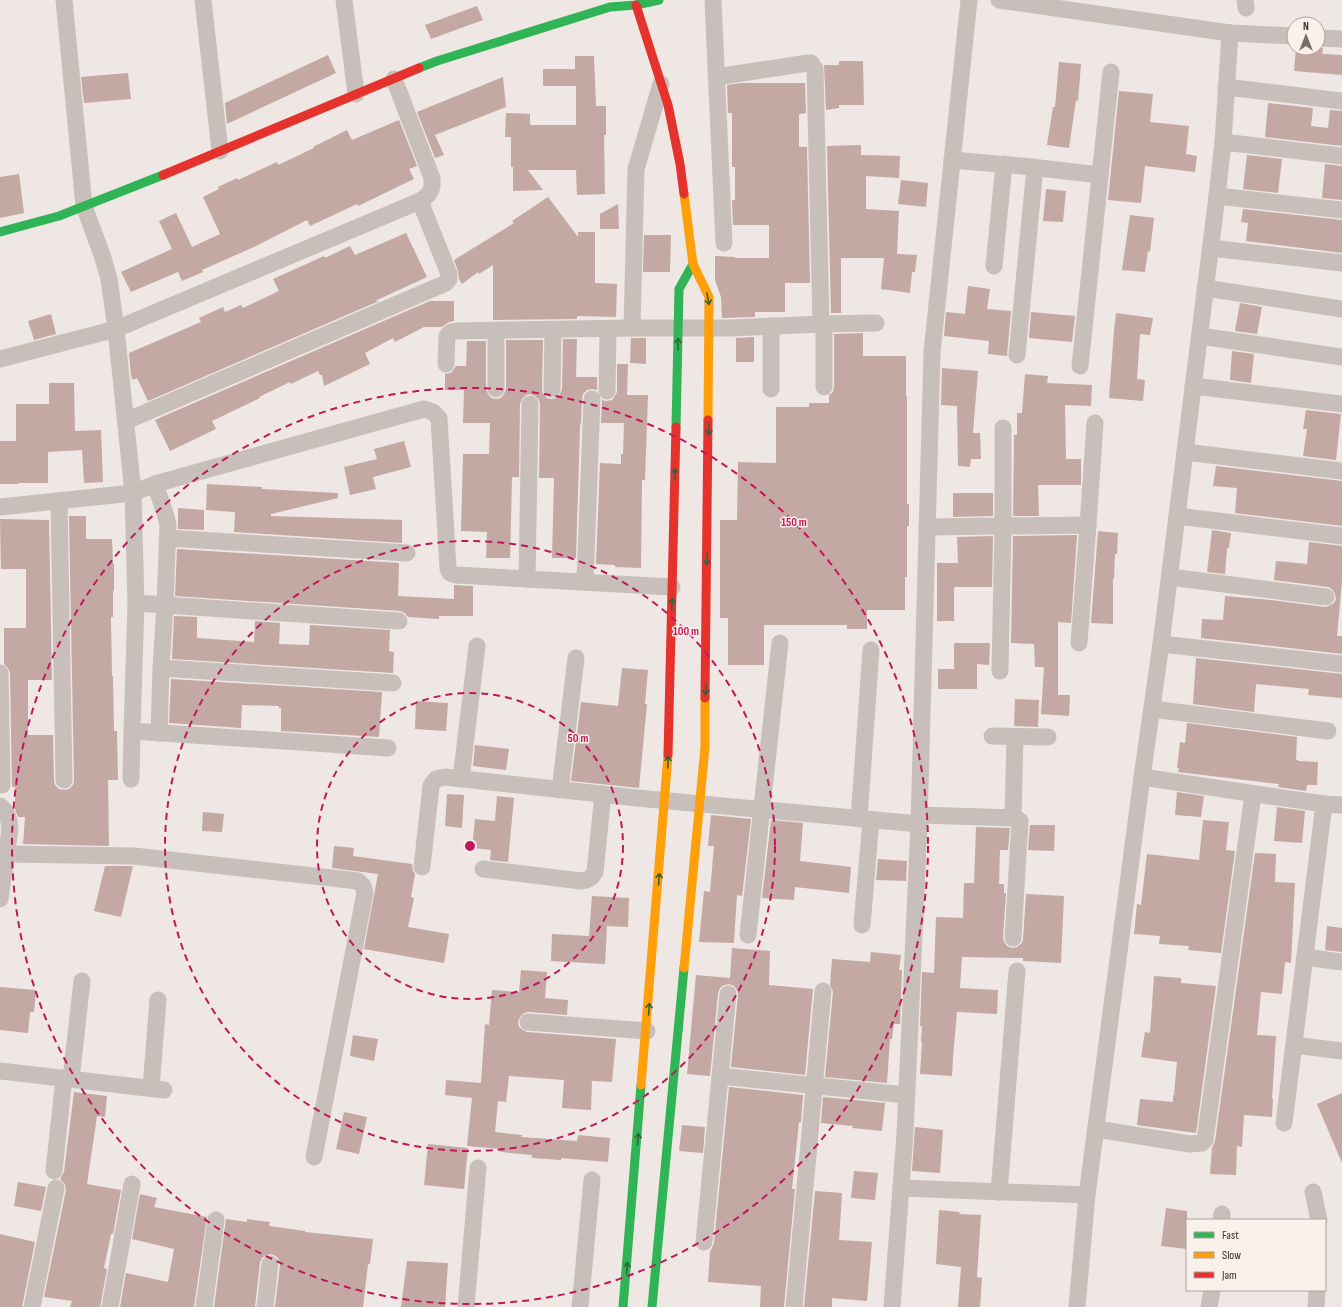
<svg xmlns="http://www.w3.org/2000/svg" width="1342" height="1307" font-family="'Sofia Sans Condensed',sans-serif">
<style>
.building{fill:#c3a8a4}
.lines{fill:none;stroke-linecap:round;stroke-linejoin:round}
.street{stroke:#c8bfbb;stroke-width:17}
.fast{stroke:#30b455;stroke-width:9}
.slow{stroke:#ff9f0a;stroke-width:9}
.jam{stroke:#e5322d;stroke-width:9}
.oneway{stroke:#35623b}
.ring{fill:none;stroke:#c2185b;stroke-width:2;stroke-dasharray:7 5}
.centre{fill:#c2185b;stroke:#fbf1eb;stroke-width:2}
.ring-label{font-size:12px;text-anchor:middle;font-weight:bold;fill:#c2185b;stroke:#fbf1eb;stroke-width:3;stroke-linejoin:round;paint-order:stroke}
</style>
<rect width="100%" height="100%" fill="#eee7e3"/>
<g class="building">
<path d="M477,6L483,20L431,39L425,25Z"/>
<path d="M1296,48H1323L1322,54L1342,55V75L1294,71Z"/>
<path d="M328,55L336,73L227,124L225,103Z"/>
<path d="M575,56H594L596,106H606V135H604L605,194L577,195L576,170H528L543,190L513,191V167H511V137H505L506,113L530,114V125H576V86H543V69H575Z"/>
<path d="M839,61H863L864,105H839V108L826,110L824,65H839Z"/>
<path d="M1059,62L1081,64L1078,101L1076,100L1069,148L1047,145L1053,107H1055Z"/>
<path d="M128,73L131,99L84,103L81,77Z"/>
<path d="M503,77L506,107L435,135L444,155L435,158L417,112Z"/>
<path d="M741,83H805L806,113L799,114V147H807L810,283H785V312H755V317L722,318L721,297L715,280V256L735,257V258H769V225H733L732,200H735V167H732V113H728L727,85Z"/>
<path d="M1119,91L1153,94L1150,122L1189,126L1186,154L1197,156L1195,172L1145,166L1141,203L1108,200Z"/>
<path d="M1268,103L1313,108L1311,126L1328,128L1330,110L1342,111V146L1265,137Z"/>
<path d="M399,120L417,166L409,169L414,179L358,206L357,204L310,226L307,220L254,247L202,270L203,272L182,281L178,272L131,292L121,272L172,249L159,221L176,213L192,247L220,234L203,197L219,189L218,187L237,178L238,180L277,162L278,165L314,148L313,147L347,130L352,140Z"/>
<path d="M861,145V155L900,156L899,178L866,176V209L899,211L897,254L917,255L915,272H912L910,293L881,289L884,258H841V313H831L827,146Z"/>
<path d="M1247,155L1282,159L1278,193L1243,189Z"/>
<path d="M1325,164L1342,166V200L1322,198Z"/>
<path d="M19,174L24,213L0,218V177Z"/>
<path d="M901,180L928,183L926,207L898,204Z"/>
<path d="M1046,189L1066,191L1063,222L1043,221Z"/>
<path d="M548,197L578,237V232H595V283L617,284L616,317L577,316V319L493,320V265L479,274L478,272L462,284L459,279L458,271L454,260L514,223L512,221Z"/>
<path d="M618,204L619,229H600V214Z"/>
<path d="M1243,209L1342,220V253L1246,241L1248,223L1241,222Z"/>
<path d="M1130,215L1154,218L1150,252L1148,251L1145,272L1122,270Z"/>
<path d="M406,233L427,277L375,301H379L148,401L137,378L133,380L131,376L129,353L201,322L199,318L223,307L225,312L241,305L243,308L279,291L273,279L324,256L325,258L350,246L355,255Z"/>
<path d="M644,235H671L670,272H643Z"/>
<path d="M968,286L990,289L987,309L1011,311L1007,356L988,354L989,341L944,336L946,312L965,314Z"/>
<path d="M430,301H454V321L449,322L442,327H424L395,342L393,338L365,353L370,364L324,386L322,375H320L318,371L291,384L290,382L259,397L260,398L212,421L216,429L170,451L155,420L157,419Z"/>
<path d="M1240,303L1262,307L1257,334L1235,331Z"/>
<path d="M1031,312L1075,316L1072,342L1029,338Z"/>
<path d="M1116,313L1153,318L1150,335L1140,334L1137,379L1145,380L1143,401L1109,398L1114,330Z"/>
<path d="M51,314L56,334L34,340L28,321Z"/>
<path d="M863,333V356H906V396H907V504H909V526H907V577H905V610H867V629H847V625H764V665H728V618H720V520H737L738,462L776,463V407H809V403H829V395L833,392L834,387V334Z"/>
<path d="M754,337V362H736V338Z"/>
<path d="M631,338H646V364L630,363Z"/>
<path d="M563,339H577L576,377H597V390L592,389L587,390L583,394L582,399L581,422L580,426L576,558H552L554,478H539L540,404L539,400L535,396L530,394L526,395L522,399L520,404L519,477H512V479L510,558H486L487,532L461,531L463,454H489L490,423H463L464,390H445V374L451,373L456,366H466L467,341H486V389L488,394L491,398L496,399L501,398L504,394L506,389V340H543L542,389L543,394L547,398L551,399L556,398L560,394L562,389Z"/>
<path d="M1232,351L1254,354L1251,383L1230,380Z"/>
<path d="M617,364H628L627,395H648L645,480H642L641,568L615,567V565L596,564L600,463L621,464V454H623L624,423H601L602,400L606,401L612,400L615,396L617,392Z"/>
<path d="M942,368L978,371L973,433H980L981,459H971L970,467L958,466L957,406L941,405Z"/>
<path d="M1025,374L1048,376L1047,383L1092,385L1091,406L1065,405L1066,459H1081V485H1038L1039,516H1013L1014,435H1017V413H1022Z"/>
<path d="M49,383H74L75,431L101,430L103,482L84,483L82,450L48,452V483H18V484H0V441H16V404H49Z"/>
<path d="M1306,410L1341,414L1336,460L1303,456L1307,429H1303Z"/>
<path d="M404,441L411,467L373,477L376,489L350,495L344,467L377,459L374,449Z"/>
<path d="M1216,466L1342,481V526L1235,513L1237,488L1213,486Z"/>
<path d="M207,484L262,487V489L338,493V498L271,514V516L402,520V543L234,532L235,512L206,510Z"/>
<path d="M953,493H993V516L953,517Z"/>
<path d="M178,508L204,510V530L178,529Z"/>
<path d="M69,516H86V539H112L113,564H114V591H113V617H111L112,676H113L114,731H117L118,780H108L109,846L23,844L25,817H18L15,809V787H12L10,673L8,668L4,664V628H26V569H1L0,519L49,520L52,680H28V735H53L54,781L55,785L59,789L65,790L69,789L73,785L74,780Z"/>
<path d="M1212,530L1231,533L1229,548H1227L1225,574L1207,572Z"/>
<path d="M1098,531L1118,533L1117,554H1115L1114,579H1113V624L1091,623Z"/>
<path d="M1077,535L1071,623L1058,622V695H1070L1069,716L1041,714L1044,667H1035L1034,644L1011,643L1013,536Z"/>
<path d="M993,536L992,587H954V621H937V563H958L957,537Z"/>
<path d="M1309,542L1342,546V581L1337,636H1342V654L1201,638L1202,619L1223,620L1225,596L1271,600L1325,607L1329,606L1334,603L1336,599L1335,594L1332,589L1328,587L1274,580L1276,561L1307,564Z"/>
<path d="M177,549L399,563L398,596L454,599V585L473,586V616H439V619L408,617L405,613L400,611L175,596Z"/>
<path d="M174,616L197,617V638L254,642L255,621L280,623L279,644L309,645L310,625L390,630L389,651L394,652L393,673L172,659Z"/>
<path d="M954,643H990L989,665L977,664V689H938V669H954Z"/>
<path d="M1196,658L1342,674V698L1308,695L1309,689L1256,684L1254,712L1193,704Z"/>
<path d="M622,668L648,670L645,704H647L639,788L571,781L581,702L618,706Z"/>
<path d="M171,679L382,692L379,737L281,731V708H279V706L242,705L241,728L169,723Z"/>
<path d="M1015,699L1039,700L1038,727L1014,726Z"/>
<path d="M416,701L448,703L446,731L415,729Z"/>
<path d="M1187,723L1297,737L1296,760H1298V761L1318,762L1317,785H1307L1306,791L1278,787L1279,784L1178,772L1179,768H1177L1180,742L1185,743Z"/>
<path d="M475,745L509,749L506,770L473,766Z"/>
<path d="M1177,792L1204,796L1201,817L1175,815Z"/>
<path d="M447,794L464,795L462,828L445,826Z"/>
<path d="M497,796L514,798L508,862L490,860L491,850L472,848L475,819L495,821Z"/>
<path d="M1277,807L1305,811L1302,843L1274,841Z"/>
<path d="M203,812L224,814L222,832L202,831Z"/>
<path d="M711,815L751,819L742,896L737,895L734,943L699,942L704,891L710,892L714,846H708Z"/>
<path d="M771,820L803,823L800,861L851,867L849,893L795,887L794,900L762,898Z"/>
<path d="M1203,820L1229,822L1226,850L1235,851L1221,953L1188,950L1189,946L1159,944L1160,936L1134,934L1137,904L1141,905L1147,854L1199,860Z"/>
<path d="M1030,825H1055L1054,851L1028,850Z"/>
<path d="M976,827L1010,828L1008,850H1000L999,884H1004V893H1006L1003,937L1004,942L1007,946L1012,948L1017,947L1022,943L1023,939L1026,894L1064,896L1061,963L1023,961V958L962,957L960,988L998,990L997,1014L957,1012L953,1057L952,1076L920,1074L922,1042H921L922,1026H920L922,972L934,973L936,917L963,918L964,883H974Z"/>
<path d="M334,846L354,848L353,856L412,864L413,871L415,874L411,897L414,898L408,927L449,934L444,963L364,949L378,874L332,868Z"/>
<path d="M1255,853L1276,854L1275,882L1295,883L1291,963L1285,962L1282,994L1261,992L1257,1035L1276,1036L1272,1099H1273L1272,1117L1244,1115L1242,1147L1237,1146L1236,1175L1210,1174L1212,1148L1215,1141Z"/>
<path d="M878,859L907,861L906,881L876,880Z"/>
<path d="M105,866H133L121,917L94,911Z"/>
<path d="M592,896L629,898L628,927L607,926L605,964L551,961L552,934L589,936Z"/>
<path d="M1327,926L1342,928V952L1325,950Z"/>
<path d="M732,948L770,951L769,985L813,989L805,1075L731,1067L738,995L737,990L734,986L729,984L724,985L720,988L718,993L710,1076L687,1074L696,975L730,978Z"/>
<path d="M871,952L901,955L899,970H902L900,1024H894L892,1039H890L887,1083L825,1077L833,992L830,985L832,959L870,962Z"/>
<path d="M521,970L547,972L545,998L568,1000L567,1015L529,1012L524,1013L520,1017L518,1022L519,1027L523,1030L527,1032L616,1039L612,1082L592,1081L591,1110L562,1108L564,1080L509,1076L506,1102L498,1101L495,1132L522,1135L521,1137L577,1141L578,1135L610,1138L608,1162L561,1158V1160L532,1158V1155L501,1152V1149L467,1146L472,1098L445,1095L446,1080L481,1083L485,1024L489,1025L492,990L519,992Z"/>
<path d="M1154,976L1181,978V983L1216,986L1196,1133L1137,1125L1140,1099L1173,1102V1095H1174L1177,1062L1141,1057L1145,1032L1150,1033Z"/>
<path d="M0,987L36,990L34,1012H30L28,1033L0,1030Z"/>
<path d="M353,1035L378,1039L374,1061L350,1056Z"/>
<path d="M729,1087L803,1095L801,1122H799L792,1189H795L784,1307H760L761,1286L708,1282L710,1252L714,1243Z"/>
<path d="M74,1092L107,1096L105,1117L97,1116L87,1184L121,1190L113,1234H111L104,1268L107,1269L100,1307H70L72,1301L44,1297L66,1190L65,1184L60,1179L64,1172Z"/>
<path d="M1342,1093V1163L1317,1104Z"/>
<path d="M823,1097L885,1103L882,1131L852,1128L853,1126L821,1123Z"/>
<path d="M344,1112L367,1117L359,1154L336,1149Z"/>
<path d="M682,1125L705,1127L703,1153L679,1151Z"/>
<path d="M915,1127L943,1130L940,1173L912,1171Z"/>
<path d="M428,1144L468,1148L464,1189L424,1185Z"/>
<path d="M854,1171L878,1173L875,1200L851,1198Z"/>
<path d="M18,1182L46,1187L41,1211L14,1206Z"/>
<path d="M815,1191L842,1193L839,1240L872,1242L867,1301L832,1298V1307H804Z"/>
<path d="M140,1194L157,1198L154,1207L207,1217L194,1307H120L126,1273L168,1282L174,1249L132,1239Z"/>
<path d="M1166,1208L1187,1211V1249L1161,1246Z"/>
<path d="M939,1210L960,1212L959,1214L981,1215L977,1277L982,1278L980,1307H958L961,1267L936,1264Z"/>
<path d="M226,1219L247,1222V1219L270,1222L269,1226L305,1231V1232L373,1239L370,1264H368L363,1307H275L280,1265L279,1260L276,1256L271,1254L266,1255L262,1258L260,1262L255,1307H214Z"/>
<path d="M0,1234L35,1242L22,1307H0Z"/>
<path d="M407,1261L448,1263L445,1307H401Z"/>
</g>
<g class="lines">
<g class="street">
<path d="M64,0L84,206L103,258L109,279L116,329L133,493L136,603L132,731L388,748"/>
<path d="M203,0L220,151"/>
<path d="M344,0L356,94"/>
<path d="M713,0L724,243"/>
<path d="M1245,0L1246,8"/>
<path d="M1230,33L1294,36"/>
<path d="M1318,38L1342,39"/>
<path d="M661,84L636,169L632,328H731L821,324L815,69L811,63H808L716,77"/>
<path d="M1226,87L1342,101"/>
<path d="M1223,142L1342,156"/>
<path d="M952,160L1022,166L1100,175"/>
<path d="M1217,196L1342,210"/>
<path d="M1211,248L1342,263"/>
<path d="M994,266L1004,164"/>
<path d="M1205,288L1342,309"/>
<path d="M821,324L876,323"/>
<path d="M496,331V389"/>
<path d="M1200,336L1342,357"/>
<path d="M1017,355L1035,167"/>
<path d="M0,359L116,329L420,201C430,195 433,190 432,178L394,79"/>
<path d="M446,364L447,336L451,332L456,331L632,328"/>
<path d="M1080,366L1111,72"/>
<path d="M1193,386L1342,404"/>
<path d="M824,387V324"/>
<path d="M552,389L553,330"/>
<path d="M771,389V326"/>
<path d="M607,391L608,329"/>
<path d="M126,421L446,283L449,279V274L420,201"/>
<path d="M1185,452L1342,471"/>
<path d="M155,484L165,513L168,525L165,605L161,668L159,733"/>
<path d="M59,501L64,780"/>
<path d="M0,507L133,493L155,484L424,409L433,412L439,418L448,568L450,573L456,575L672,587"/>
<path d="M1177,516L1342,536"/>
<path d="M1088,525L1095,423"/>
<path d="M927,527L1088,525L1079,643"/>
<path d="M167,538L407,553"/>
<path d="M1170,577L1326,597"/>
<path d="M527,579L530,404"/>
<path d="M585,582L592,399"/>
<path d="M136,603L399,621"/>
<path d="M1161,644L1342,664"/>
<path d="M161,668L393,683"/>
<path d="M1000,671L1003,526V428"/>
<path d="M0,673L2,785"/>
<path d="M1152,709L1328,731"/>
<path d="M992,736L1048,737"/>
<path d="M1142,777L1324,804L1284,1123"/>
<path d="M131,779L132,731"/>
<path d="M461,779L477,646"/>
<path d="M560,790L576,658"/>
<path d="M1324,804L1342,805"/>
<path d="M0,806C8,813 9,819 10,829L0,899"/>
<path d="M919,815L1016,818L1020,821L1013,938"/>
<path d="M1013,818L1015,737"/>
<path d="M859,819L871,650"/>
<path d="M6,854L134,856L358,881L363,886L365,893L314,1157"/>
<path d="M422,867L431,786L436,779L445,777L637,798L919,824"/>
<path d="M483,869L581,881C588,880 591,879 595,872L603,794"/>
<path d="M862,925L871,820"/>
<path d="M748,935L780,643"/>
<path d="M1305,957L1342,962"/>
<path d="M528,1022L647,1031"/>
<path d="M1294,1045L1342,1051"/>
<path d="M0,1071L164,1090"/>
<path d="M720,1076L906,1095"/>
<path d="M71,1079L82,981"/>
<path d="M151,1088L158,1000"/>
<path d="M1096,1129L1190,1144L1202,1143L1205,1140L1253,794"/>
<path d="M54,1171L64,1078"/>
<path d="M901,1188L1087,1195L1142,777L1161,644L1217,196L1223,142L1230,33L999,0"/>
<path d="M999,1192L1017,971"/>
<path d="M1313,1192L1319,1220"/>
<path d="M1221,1220L1222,1214"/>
<path d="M704,1242L728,994"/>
<path d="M32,1307L56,1188"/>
<path d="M110,1307L132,1184"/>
<path d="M204,1307L216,1220"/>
<path d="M265,1307L270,1264"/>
<path d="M466,1307L478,1168"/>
<path d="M580,1307L592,1180"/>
<path d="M794,1307L823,991"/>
<path d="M892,1307L905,1134L919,824L932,352L969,0"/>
<path d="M1077,1307L1087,1195"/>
<path d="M1209,1307L1212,1290"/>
<path d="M1316,1307L1317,1290"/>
</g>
<g class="fast">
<path d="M419,68L437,61L610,7L636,5L659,0"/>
<path d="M0,232L59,216L163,175"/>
<path d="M676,427L679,289L693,264"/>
<path d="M623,1307L641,1085"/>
<path d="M652,1307L684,968"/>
</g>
<g class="slow">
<path d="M684,194L693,264L709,297L708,420"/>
<path d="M684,968L705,747V698"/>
<path d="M641,1085L668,755"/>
</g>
<g class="jam">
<path d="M636,5L668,105L680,164L684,194"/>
<path d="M163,175L419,68"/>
<path d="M705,698L708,420"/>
<path d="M668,755L676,427"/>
</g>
</g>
<defs><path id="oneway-shaft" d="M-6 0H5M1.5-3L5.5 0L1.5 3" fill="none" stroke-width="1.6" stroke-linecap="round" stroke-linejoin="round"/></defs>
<g class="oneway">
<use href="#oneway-shaft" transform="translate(708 299) rotate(80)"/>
<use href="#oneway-shaft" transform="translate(678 344) rotate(-89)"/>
<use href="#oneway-shaft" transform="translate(709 429) rotate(91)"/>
<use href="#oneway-shaft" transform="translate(675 474) rotate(-89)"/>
<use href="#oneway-shaft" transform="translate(707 559) rotate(91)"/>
<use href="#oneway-shaft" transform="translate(672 604) rotate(-89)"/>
<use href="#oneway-shaft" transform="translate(706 689) rotate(91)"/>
<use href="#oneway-shaft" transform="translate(668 762) rotate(-88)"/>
<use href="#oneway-shaft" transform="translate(659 879) rotate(-86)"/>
<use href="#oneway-shaft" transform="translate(649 1009) rotate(-86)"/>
<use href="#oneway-shaft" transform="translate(638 1139) rotate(-85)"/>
<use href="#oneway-shaft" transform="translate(627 1268) rotate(-85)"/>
</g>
<g class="ring">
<circle cx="470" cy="846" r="153"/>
<circle cx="470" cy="846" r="305"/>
<circle cx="470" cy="846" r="458"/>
</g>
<circle cx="470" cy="846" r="6" class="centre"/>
<g class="ring-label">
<text x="794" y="526">150 m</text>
<text x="686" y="635">100 m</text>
<text x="578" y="742">50 m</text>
</g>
<rect x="1186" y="1219" width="140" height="72" fill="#fbf1eb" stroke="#ada29d"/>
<rect x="1194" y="1232" width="20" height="6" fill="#30b455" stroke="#ada29d"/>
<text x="1222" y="1239" font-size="12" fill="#392b29">Fast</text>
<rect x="1194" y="1252" width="20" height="6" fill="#ff9f0a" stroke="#ada29d"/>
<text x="1222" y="1259" font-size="12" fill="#392b29">Slow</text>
<rect x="1194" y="1272" width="20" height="6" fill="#e5322d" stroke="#ada29d"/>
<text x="1222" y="1279" font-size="12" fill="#392b29">Jam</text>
<g transform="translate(1306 36)"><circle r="19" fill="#fbf1eb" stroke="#ada29d"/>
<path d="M0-3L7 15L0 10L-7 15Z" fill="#786d6a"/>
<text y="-6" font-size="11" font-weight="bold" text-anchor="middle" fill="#392b29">N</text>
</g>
</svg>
